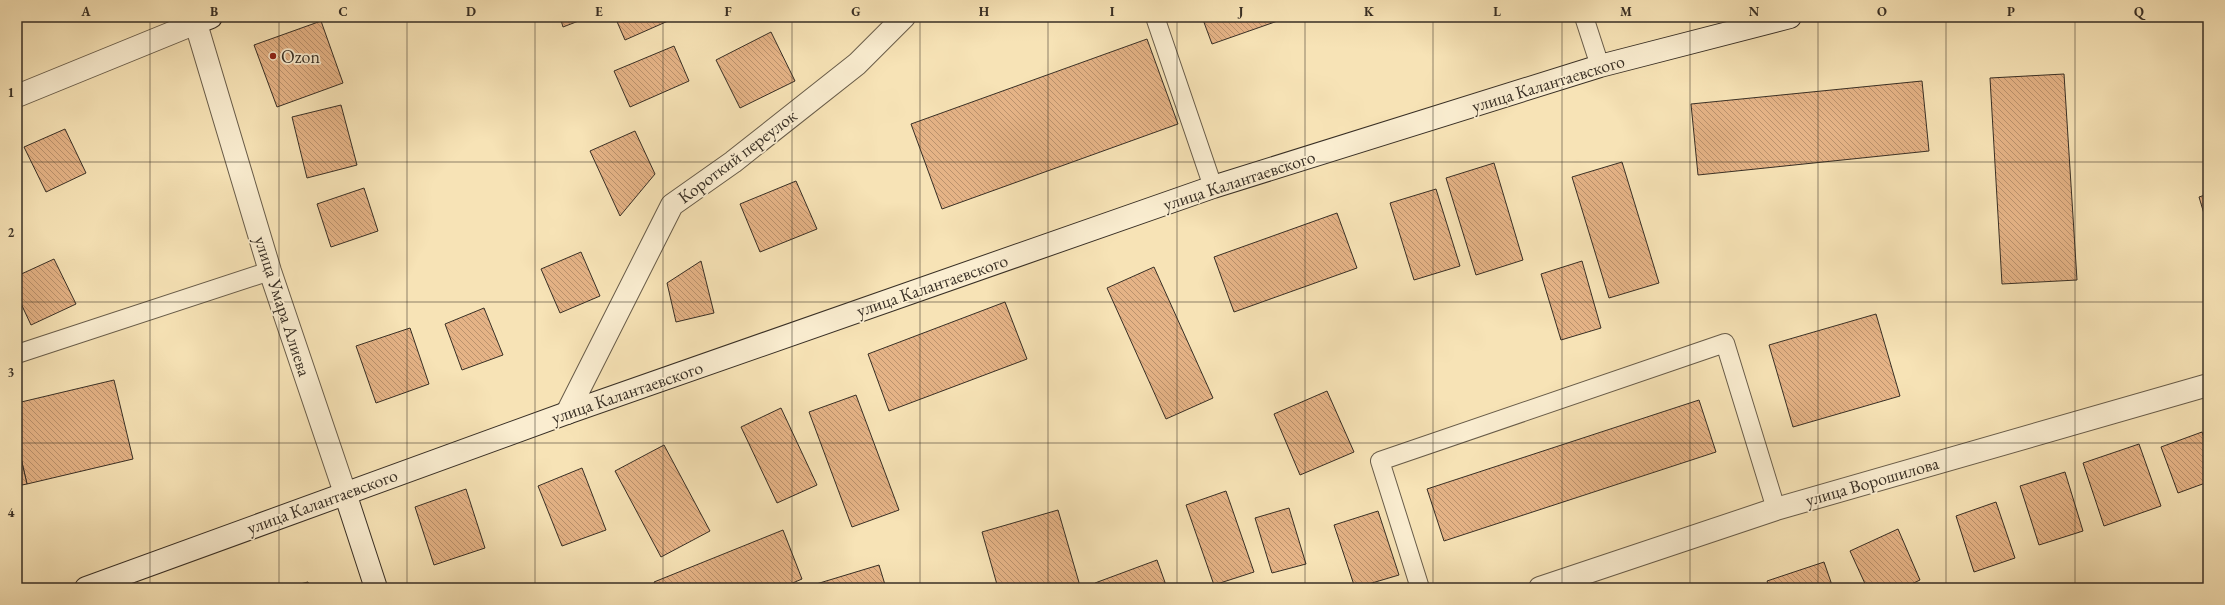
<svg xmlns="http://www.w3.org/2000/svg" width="2225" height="605" font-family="'EB Garamond',serif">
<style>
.building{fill:url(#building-back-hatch);stroke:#382f25}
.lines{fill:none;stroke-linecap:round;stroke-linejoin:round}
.lane-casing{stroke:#685c49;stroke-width:20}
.street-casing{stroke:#685c49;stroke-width:24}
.secondary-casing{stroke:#382f25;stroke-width:24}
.lane{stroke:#faedd0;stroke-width:18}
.street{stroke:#faedd0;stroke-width:22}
.secondary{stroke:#faedd0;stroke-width:22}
.grid{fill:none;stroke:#382f25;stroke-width:1;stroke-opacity:0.55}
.poi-dot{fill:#8f2418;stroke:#faedd0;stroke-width:1.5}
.labels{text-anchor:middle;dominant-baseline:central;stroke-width:3.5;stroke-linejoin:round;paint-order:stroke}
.poi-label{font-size:18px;fill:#382f25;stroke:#faedd0;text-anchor:start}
.street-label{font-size:18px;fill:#382f25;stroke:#faedd0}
.neatline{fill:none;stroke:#382f25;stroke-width:1.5}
.grid-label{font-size:13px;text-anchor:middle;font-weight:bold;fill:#382f25}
</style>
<defs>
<pattern id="building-back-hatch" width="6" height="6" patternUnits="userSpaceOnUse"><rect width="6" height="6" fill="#e5b386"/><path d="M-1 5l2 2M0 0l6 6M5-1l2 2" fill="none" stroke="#bb926d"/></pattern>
</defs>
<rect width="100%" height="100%" fill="#f7e3b6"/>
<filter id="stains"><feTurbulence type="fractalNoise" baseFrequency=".005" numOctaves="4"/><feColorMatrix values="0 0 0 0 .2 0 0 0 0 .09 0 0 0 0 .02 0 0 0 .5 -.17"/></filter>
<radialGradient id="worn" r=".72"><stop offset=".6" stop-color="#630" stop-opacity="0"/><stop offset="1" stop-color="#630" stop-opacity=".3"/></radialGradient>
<g class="building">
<path d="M560,17H589L563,27Z"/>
<path d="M615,17H667L668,21L625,40Z"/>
<path d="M1202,17H1289L1212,44Z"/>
<path d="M321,21L343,83L277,107L254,45Z"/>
<path d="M771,32L795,81L740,108L716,60Z"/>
<path d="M1147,39L1178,124L942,209L911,124Z"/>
<path d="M674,46L689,81L630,107L614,71Z"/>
<path d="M2064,74L2077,280L2002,284L1990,78Z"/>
<path d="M1922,81L1929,151L1698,175L1691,104Z"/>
<path d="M341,105L357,165L307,178L292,117Z"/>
<path d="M65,129L86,173L46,192L24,147Z"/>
<path d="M635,131L655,174L620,216L590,151Z"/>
<path d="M1622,162L1659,283L1609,298L1572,177Z"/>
<path d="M1494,163L1523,260L1476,275L1446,178Z"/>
<path d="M796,181L817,229L760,252L740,204Z"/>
<path d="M364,188L378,231L331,247L317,204Z"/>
<path d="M1436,189L1460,266L1414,280L1390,203Z"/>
<path d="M2208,194V227L2199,197Z"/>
<path d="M1337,213L1357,268L1234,312L1214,257Z"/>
<path d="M581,252L600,296L560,313L541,269Z"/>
<path d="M54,259L76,304L31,325L17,295V276Z"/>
<path d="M701,261L714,313L676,322L667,283Z"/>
<path d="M1582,261L1601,328L1561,340L1541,274Z"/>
<path d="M1154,267L1213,398L1166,419L1107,288Z"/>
<path d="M1005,302L1027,359L889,411L868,354Z"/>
<path d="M484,308L503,355L462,370L445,324Z"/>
<path d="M1876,314L1900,396L1793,427L1769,345Z"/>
<path d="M410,328L429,384L376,403L356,346Z"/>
<path d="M114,380L133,459L27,484L17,441V403Z"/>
<path d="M1327,391L1354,452L1300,475L1274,414Z"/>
<path d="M856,395L899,510L852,527L809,412Z"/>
<path d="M1699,400L1716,452L1444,541L1427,489Z"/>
<path d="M781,408L817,485L777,503L741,427Z"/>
<path d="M2202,432L2208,450V482L2178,493L2161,447Z"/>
<path d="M17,441L27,484L17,486Z"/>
<path d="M2139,444L2161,506L2104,526L2083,463Z"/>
<path d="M664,445L710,531L661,557L615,471Z"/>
<path d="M582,468L606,530L562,546L538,486Z"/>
<path d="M2065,472L2083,531L2039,545L2020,486Z"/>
<path d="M466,489L485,548L434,565L415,507Z"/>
<path d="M1226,491L1254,572L1214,585L1186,505Z"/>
<path d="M1996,502L2015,558L1974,572L1956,516Z"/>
<path d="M1289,508L1306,564L1272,573L1255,518Z"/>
<path d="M1058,510L1080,586L998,588L982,532Z"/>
<path d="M1378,511L1399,575L1355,588L1334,525Z"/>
<path d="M1898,529L1920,580L1903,588H1867L1850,551Z"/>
<path d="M783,530L802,579L781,588H656L654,582Z"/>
<path d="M1157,560L1167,588H1096L1095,583Z"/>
<path d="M1824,562L1833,588H1770L1767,581Z"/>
<path d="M879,565L886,588H803Z"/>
<path d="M308,582L310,588H284Z"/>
</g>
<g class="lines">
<g class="lane-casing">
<g id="lane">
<path d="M1155,17L1213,187"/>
<path d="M1584,17L1600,66"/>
<path d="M17,354L270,271"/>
<path d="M1420,588L1380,461L1725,343L1776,509"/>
</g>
</g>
<g class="street-casing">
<g id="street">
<path d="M194,17L270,271L345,493"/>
<path d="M17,96L196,23"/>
<path d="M567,413L672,205L733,162L857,64L904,17"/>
<path d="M1540,588L1776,509L2208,385"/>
</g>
</g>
<g class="secondary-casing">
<g id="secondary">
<path d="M196,23L211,17"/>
<path d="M345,493L376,588"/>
<path d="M86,588L567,413L1213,187L1600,66L1790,17"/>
</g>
</g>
<use href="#lane" class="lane"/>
<use href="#street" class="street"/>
<use href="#secondary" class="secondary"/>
</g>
<path class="grid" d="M150,17V588M279,17V588M407,17V588M535,17V588M663,17V588M792,17V588M920,17V588M1048,17V588M1177,17V588M1305,17V588M1433,17V588M1562,17V588M1690,17V588M1818,17V588M1946,17V588M2075,17V588M17,162H2208M17,302H2208M17,443H2208"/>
<circle class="poi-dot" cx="273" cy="56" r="4"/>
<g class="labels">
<g class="poi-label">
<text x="281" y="56">Ozon</text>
</g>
<g class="street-label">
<text transform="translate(1548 83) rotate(-17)">улица Калантаевского</text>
<text transform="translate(737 156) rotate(-37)">Короткий переулок</text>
<text transform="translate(1239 180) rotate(-18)">улица Калантаевского</text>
<text transform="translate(932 285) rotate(-19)">улица Калантаевского</text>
<text transform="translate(283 306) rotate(72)">улица Умара Алиева</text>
<text transform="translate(627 392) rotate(-19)">улица Калантаевского</text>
<text transform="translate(1872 481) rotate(-16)">улица Ворошилова</text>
<text transform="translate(322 501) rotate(-20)">улица Калантаевского</text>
</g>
</g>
<rect width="2225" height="605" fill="none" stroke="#f7e3b6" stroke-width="44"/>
<rect x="22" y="22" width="2181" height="561" class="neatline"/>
<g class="grid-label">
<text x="86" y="16">A</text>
<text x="214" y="16">B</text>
<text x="343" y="16">C</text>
<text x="471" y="16">D</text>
<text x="599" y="16">E</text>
<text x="728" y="16">F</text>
<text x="856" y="16">G</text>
<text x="984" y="16">H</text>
<text x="1112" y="16">I</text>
<text x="1241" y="16">J</text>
<text x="1369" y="16">K</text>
<text x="1497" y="16">L</text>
<text x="1626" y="16">M</text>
<text x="1754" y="16">N</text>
<text x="1882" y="16">O</text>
<text x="2011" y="16">P</text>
<text x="2139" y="16">Q</text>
<text x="11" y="97">1</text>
<text x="11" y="237">2</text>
<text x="11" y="377">3</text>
<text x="11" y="517">4</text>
</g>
<rect width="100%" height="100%" filter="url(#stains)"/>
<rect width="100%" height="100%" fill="url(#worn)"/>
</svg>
